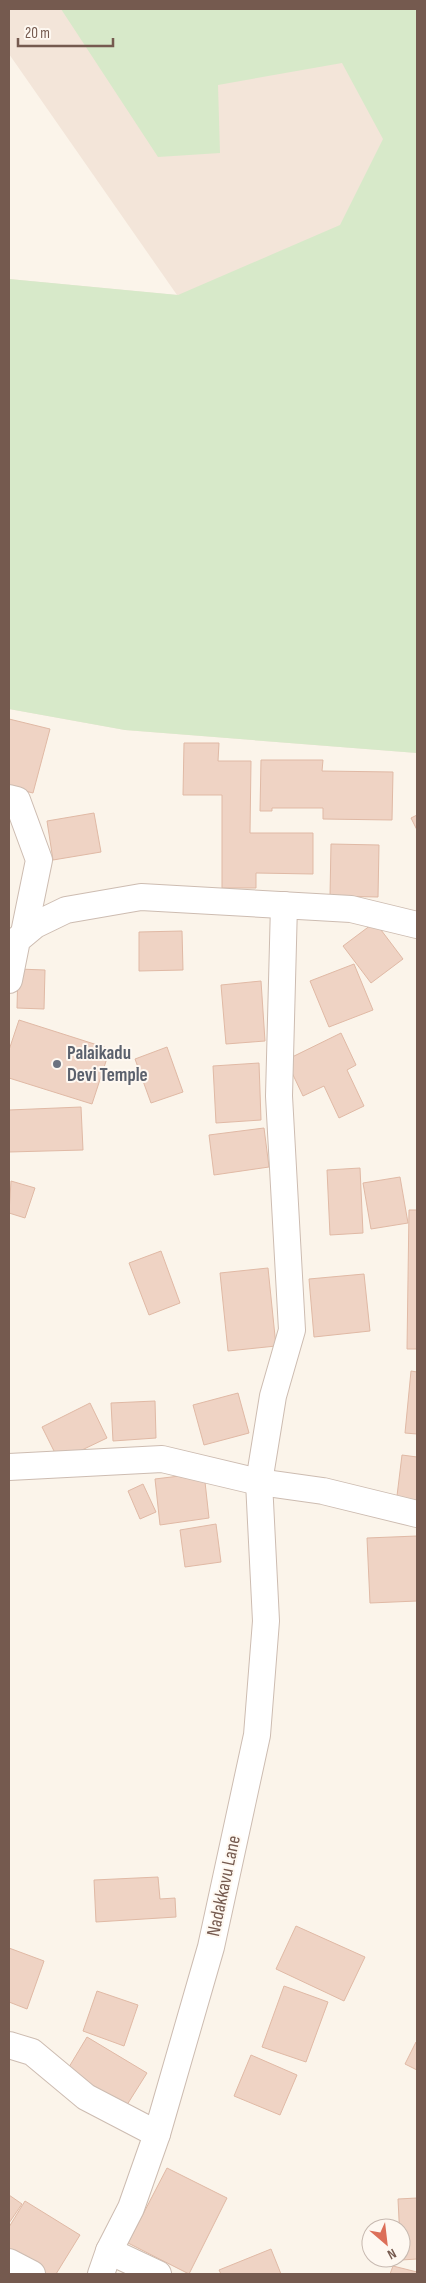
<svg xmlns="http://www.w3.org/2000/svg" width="426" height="2283" font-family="'Sofia Sans Condensed',sans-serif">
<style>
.residential{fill:#f3e5d9}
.green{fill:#d7e9c9}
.building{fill:#efd3c4;stroke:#e0b9a5}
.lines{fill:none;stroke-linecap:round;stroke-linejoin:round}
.minor-casing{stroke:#cdbcb1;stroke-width:28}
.minor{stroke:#fff;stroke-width:26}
.worship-dot{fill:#6b7280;stroke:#fef8f1;stroke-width:2}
.labels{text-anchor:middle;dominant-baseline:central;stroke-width:4;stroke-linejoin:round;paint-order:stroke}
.worship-label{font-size:19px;font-weight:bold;fill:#5b616d;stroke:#fef8f1;text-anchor:start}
.street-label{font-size:19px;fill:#755a4f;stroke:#fef8f1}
</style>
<rect width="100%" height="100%" fill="#fbf4ea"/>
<path class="residential" d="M9,9H417V753L125,730L9,709V279L177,295L9,54Z"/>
<path class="green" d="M61,9H417V753L125,730L9,709V279L178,295L340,225L383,139L342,63L218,85L220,153L158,157Z"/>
<g class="building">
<path d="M9,719L50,729L33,793L9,787Z"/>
<path d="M184,743H219L218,761H251L250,833H313V874L256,873V888H222V795H183Z"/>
<path d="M261,760H323L322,771L393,772L392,820L323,819V808H272V811H260Z"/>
<path d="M94,813L101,852L53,860L47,821Z"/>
<path d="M417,815V830L411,818Z"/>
<path d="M331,844L379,845L378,897L330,896Z"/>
<path d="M375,922L403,959L371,983L343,946Z"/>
<path d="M182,931L183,970L139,971V932Z"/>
<path d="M354,964L373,1010L329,1027L310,981Z"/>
<path d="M18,969L45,970L44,1009L17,1008Z"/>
<path d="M261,981L265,1041L226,1044L221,985Z"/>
<path d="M19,1020L110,1049L92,1104L9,1078V1050Z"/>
<path d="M341,1033L356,1065L347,1070L364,1106L339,1118L324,1086L303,1096L286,1060Z"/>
<path d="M167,1047L183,1092L151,1103L135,1059Z"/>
<path d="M259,1063L261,1120L216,1123L213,1066Z"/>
<path d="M81,1107L83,1150L9,1152V1110Z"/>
<path d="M264,1128L269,1167L214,1175L209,1135Z"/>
<path d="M360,1168L363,1233L330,1235L327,1170Z"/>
<path d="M400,1177L408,1223L371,1229L363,1183Z"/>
<path d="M11,1181L35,1188L25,1218L9,1213Z"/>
<path d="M409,1210H417V1349H407Z"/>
<path d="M161,1251L180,1303L149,1315L129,1263Z"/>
<path d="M268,1268L276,1346L228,1351L220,1273Z"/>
<path d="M364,1274L370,1331L314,1337L309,1279Z"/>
<path d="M411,1371L417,1372V1434L405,1433Z"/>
<path d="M238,1393L249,1433L204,1445L193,1405Z"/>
<path d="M155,1401L156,1438L113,1441L111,1403Z"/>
<path d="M90,1403L107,1438L59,1461L42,1427Z"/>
<path d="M402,1455L417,1457V1507L396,1504Z"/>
<path d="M204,1473L209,1518L160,1525L155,1479Z"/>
<path d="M143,1484L156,1512L140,1519L128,1491Z"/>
<path d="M216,1524L221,1562L185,1567L180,1530Z"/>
<path d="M417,1536V1601L370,1603L367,1538Z"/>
<path d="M158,1877L160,1899L175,1898L176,1917L96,1922L94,1880Z"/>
<path d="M296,1926L365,1957L344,2001L276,1969Z"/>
<path d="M9,1948L44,1961L27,2009L9,2002Z"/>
<path d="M284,1986L328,2002L306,2062L262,2047Z"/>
<path d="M97,1991L138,2005L124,2046L83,2031Z"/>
<path d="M87,2037L147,2073L125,2108L66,2072Z"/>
<path d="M416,2042H417V2070L405,2064Z"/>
<path d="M251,2055L297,2075L280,2115L234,2096Z"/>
<path d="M167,2168L227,2198L189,2274L128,2243Z"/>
<path d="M9,2195L22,2204L9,2223Z"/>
<path d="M417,2198V2259L401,2260L398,2199Z"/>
<path d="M25,2201L80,2235L56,2274H47L9,2251V2227Z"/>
<path d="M271,2249L281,2274H221L219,2270Z"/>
<path d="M393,2266L417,2272V2274H390Z"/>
</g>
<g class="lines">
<g class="minor-casing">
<g id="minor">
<path d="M9,798L17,800L39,860L24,933"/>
<path d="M9,980L17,940L35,925L66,910L141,897L351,909L417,925"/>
<path d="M9,1467L162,1459L259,1482L323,1491L417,1514"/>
<path d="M9,2045L32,2052L86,2097L157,2134"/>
<path d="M109,2251L158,2274"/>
<path d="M9,2262L32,2274"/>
<path d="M101,2274L109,2251L131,2208L157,2134L211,1947L257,1735L266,1621L259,1482L273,1396L292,1330L279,1096L284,905"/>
</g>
</g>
<use href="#minor" class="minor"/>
</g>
<circle class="worship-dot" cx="57" cy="1064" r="5"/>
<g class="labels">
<g class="worship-label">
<text x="67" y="1053">Palaikadu<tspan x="67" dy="22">Devi Temple</tspan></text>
</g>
<g class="street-label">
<text transform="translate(224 1886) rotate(-78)">Nadakkavu Lane</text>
</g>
</g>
<rect width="426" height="2283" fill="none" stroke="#755a4f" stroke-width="20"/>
<g transform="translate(386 2243) rotate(152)"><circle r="24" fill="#fef8f1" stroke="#c7b9b0"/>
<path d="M0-4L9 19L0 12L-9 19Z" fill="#dc6f59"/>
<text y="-8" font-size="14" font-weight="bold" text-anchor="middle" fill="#755a4f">N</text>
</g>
<path d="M18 38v8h95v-8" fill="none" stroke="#755a4f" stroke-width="2.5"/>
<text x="25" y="38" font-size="15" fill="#755a4f" stroke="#fef8f1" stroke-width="4" paint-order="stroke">20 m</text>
</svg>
